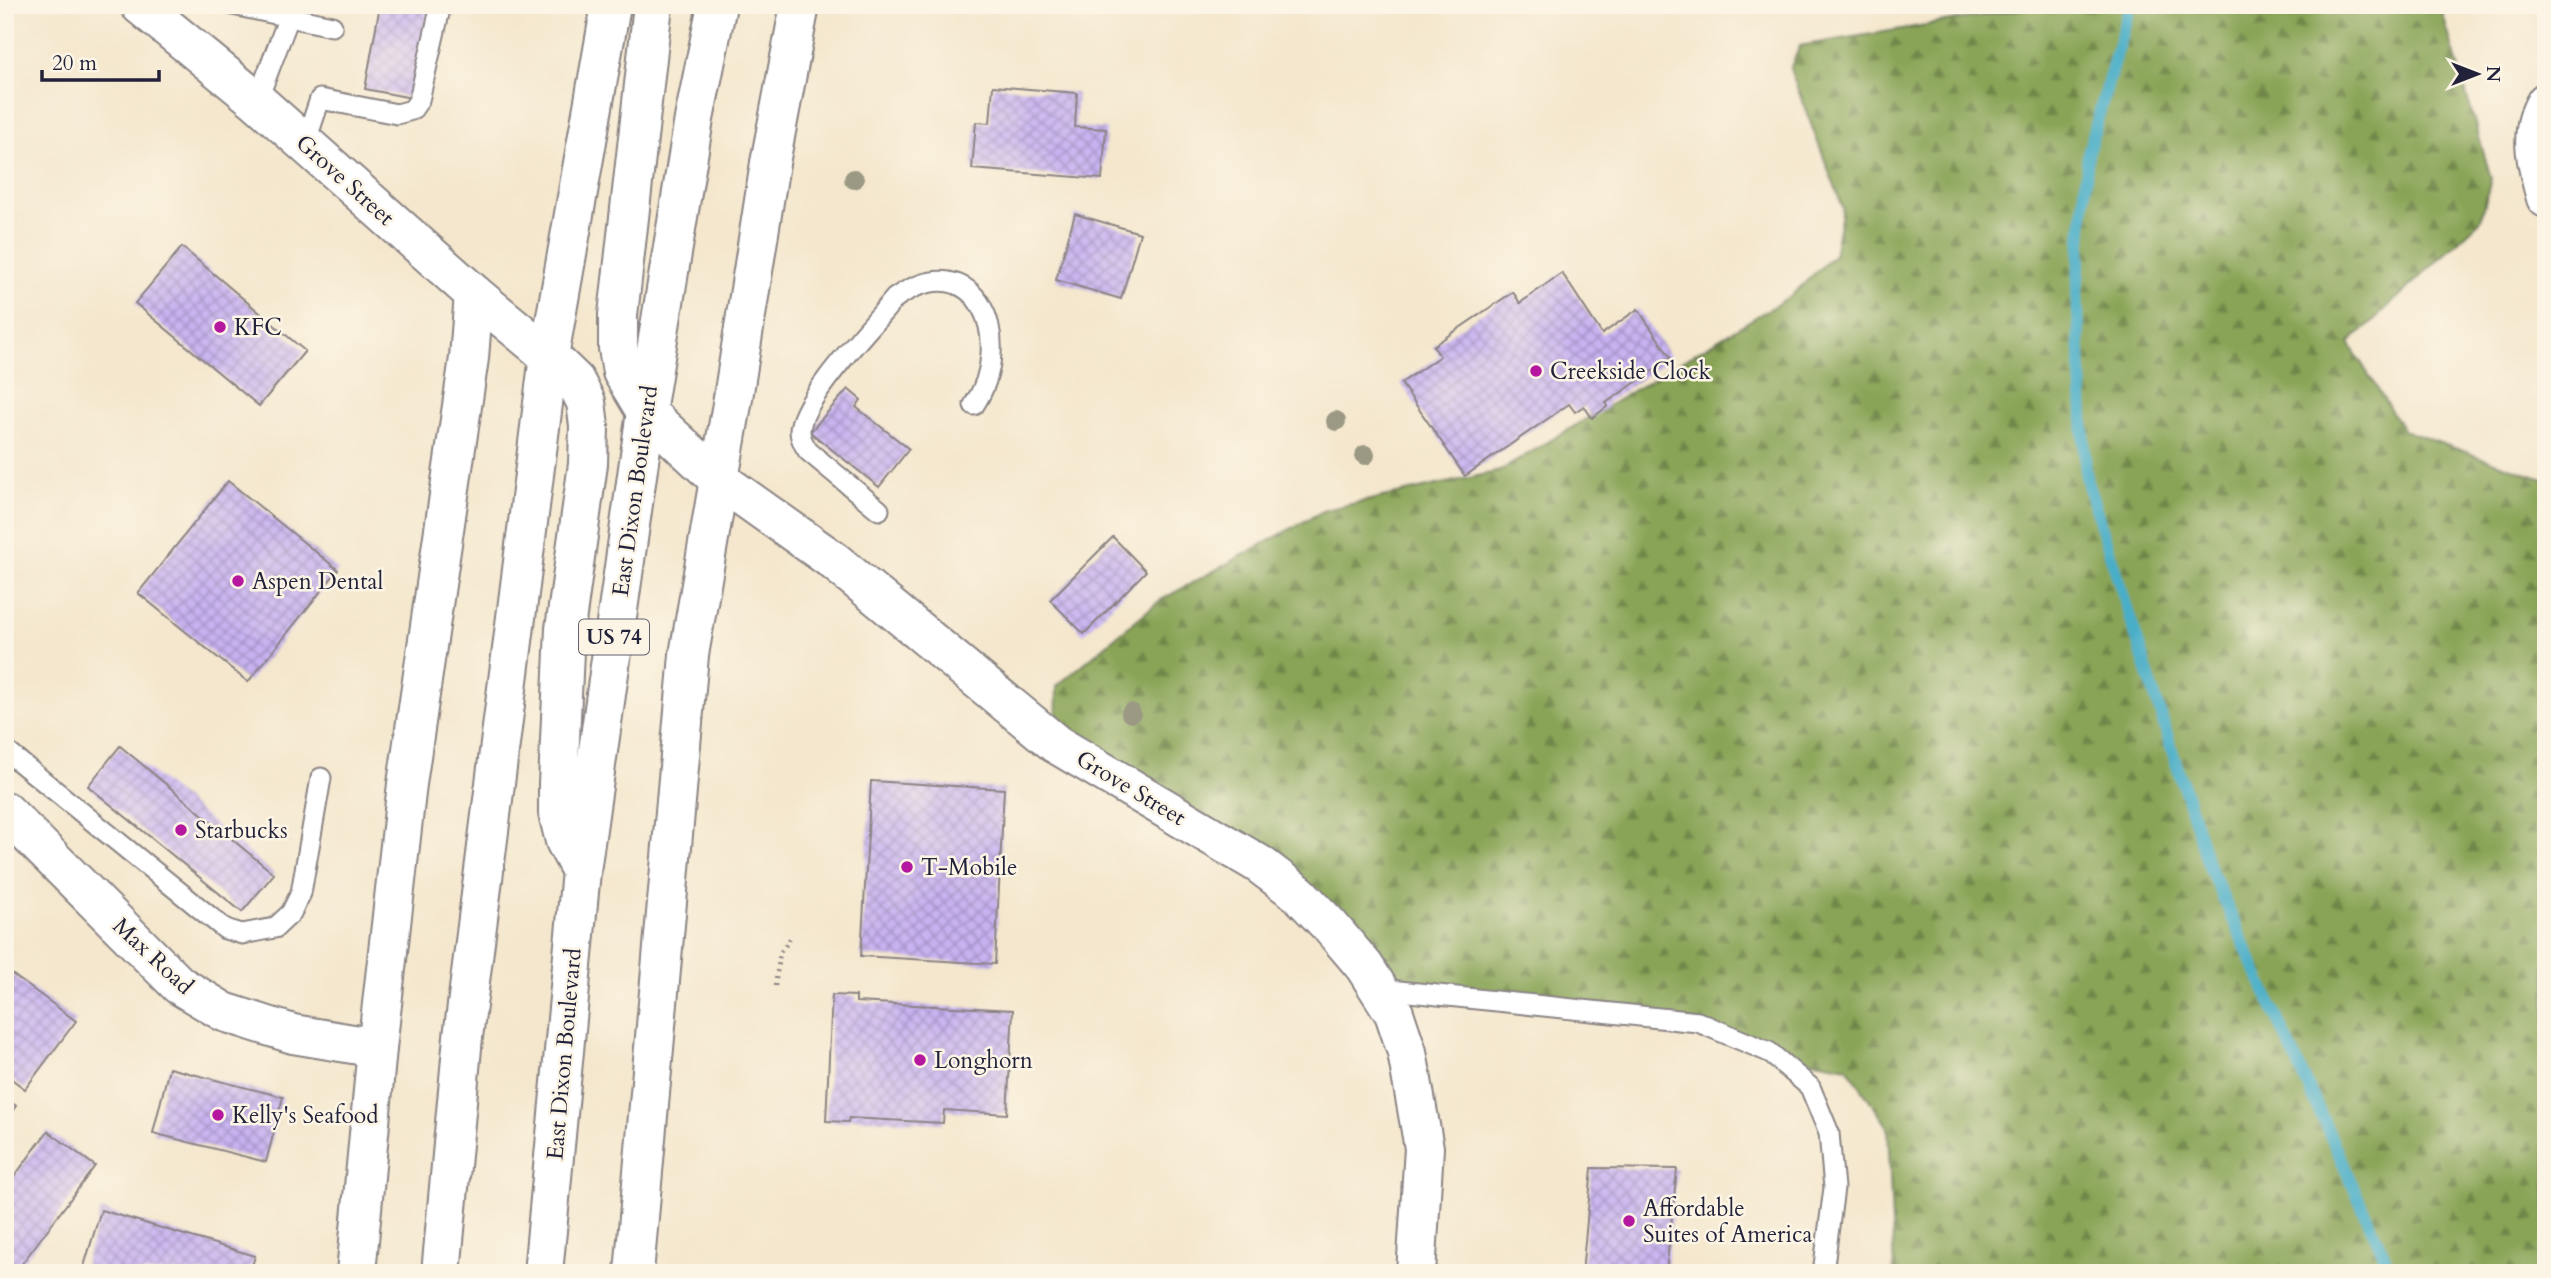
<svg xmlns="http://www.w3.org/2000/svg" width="2551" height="1278" font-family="Cardo,serif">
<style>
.forest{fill:url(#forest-firs);stroke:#566348;stroke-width:2}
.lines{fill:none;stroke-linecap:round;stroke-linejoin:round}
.stream{stroke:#48aec7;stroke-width:12}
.building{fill:url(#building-cross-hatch)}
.lane-casing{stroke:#8b8484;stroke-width:23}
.street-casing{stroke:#8b8484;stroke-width:42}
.highway-casing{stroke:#8b8484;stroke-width:42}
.path{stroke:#8b8484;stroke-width:4.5;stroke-dasharray:2 5;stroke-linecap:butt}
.lane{stroke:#fff;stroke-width:19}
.street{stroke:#fff;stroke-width:38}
.highway{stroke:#fff;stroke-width:38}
.tree{fill:#9b9884}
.poi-dot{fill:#b5179e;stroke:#fcf5e5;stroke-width:2.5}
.labels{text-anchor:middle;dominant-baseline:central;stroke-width:5;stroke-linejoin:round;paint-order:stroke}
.shield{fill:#fcf5e5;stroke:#63616e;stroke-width:2}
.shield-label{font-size:21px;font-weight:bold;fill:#22223b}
.street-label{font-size:23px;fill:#22223b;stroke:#fcf5e5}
.poi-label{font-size:23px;fill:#22223b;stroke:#fcf5e5;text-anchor:start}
</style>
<defs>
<pattern id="forest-firs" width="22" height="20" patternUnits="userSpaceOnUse" patternTransform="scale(1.75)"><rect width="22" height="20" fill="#89a456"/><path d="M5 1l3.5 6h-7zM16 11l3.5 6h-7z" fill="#708548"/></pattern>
<pattern id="building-cross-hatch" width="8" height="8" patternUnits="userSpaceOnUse" patternTransform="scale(1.75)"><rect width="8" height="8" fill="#c8b3f1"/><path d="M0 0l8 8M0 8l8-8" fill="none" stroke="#a291c4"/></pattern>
</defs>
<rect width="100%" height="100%" fill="#fcf5e5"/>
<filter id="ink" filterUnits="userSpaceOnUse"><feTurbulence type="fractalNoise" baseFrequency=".0143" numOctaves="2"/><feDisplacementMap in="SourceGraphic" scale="14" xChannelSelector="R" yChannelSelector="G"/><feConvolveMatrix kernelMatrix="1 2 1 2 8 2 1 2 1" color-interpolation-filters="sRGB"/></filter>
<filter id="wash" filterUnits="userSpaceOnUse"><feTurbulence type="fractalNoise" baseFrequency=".00686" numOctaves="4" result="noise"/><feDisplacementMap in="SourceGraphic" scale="28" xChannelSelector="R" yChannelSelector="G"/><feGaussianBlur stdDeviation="1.57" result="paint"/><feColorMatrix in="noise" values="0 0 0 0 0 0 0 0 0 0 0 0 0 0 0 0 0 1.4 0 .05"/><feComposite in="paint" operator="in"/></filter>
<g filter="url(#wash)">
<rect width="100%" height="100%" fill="#f4e7cd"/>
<path class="forest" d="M2046,5H2440L2491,178L2481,220L2349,343L2403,430L2546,480V1273H1894L1888,1127L1847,1067L1769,1052L1698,1022L1379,989L1330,926L1056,744L1057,686L1159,601L1325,510L1500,471L1792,295L1834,255L1843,208L1790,69L1800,46Z"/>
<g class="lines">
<path class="stream" d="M2130,5L2088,153L2077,292L2086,478L2208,864L2392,1273"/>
</g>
<g id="blocks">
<g class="building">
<path d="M380,5H430L412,98L365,89Z"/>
<path d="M993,86L1077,93L1075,127L1106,129L1102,179L972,169L976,122L990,123Z"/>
<path d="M1075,214L1140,233L1121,299L1056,280Z"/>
<path d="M182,247L305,351L259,406L135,303Z"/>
<path d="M1562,273L1602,334L1638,309L1671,358L1606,403L1608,406L1592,418L1584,406L1575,412L1569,404L1465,476L1401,383L1440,356L1433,346L1513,292L1520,303Z"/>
<path d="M848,389L861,400L856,407L909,449L879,487L810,432Z"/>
<path d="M228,481L338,570L248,682L138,593Z"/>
<path d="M1113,537L1146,571L1084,634L1050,600Z"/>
<path d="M120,746L274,874L242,912L88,786Z"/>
<path d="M871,781L1004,789L995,964L861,956Z"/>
<path d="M5,969L76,1021L25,1089L5,1074Z"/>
<path d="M832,995L856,996V1002L1013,1010L1007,1114L944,1110L943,1123L849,1118L848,1122L826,1121Z"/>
<path d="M169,1068L283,1097L266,1162L153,1133Z"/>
<path d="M5,1097L16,1106L5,1120Z"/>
<path d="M48,1131L95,1166L18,1269L5,1260V1189Z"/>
<path d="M1592,1168L1677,1169L1666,1273H1582Z"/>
<path d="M101,1210L255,1256L250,1273H82Z"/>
</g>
</g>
</g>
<g filter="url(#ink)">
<use href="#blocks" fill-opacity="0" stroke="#8b8484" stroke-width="2"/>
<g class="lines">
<g class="lane-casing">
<g id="lane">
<path d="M233,5L332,26"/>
<path d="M257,101L289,17"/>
<path d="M305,144L320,99L397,114L412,110L419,100L441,5"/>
<path d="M879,510L808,451C804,445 800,438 800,431C800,400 874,324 895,298C978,241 1016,342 974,405"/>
<path d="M5,750L225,929L242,934L275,928L291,913L301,893L321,778"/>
<path d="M1380,989L1698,1022L1769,1052L1810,1087L1829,1133L1834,1188L1823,1273"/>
</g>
</g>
<g class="street-casing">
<g id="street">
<path d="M140,5L257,101L474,294L549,356"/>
<path d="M2546,102C2527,133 2537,165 2546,198"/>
<path d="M646,412L717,478L834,561L1056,744L1259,864L1299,894L1330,926L1364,966L1394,1013L1407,1052L1424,1148L1416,1273"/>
<path d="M5,811L179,985L224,1012L293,1034L377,1048"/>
<path d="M356,1273L377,1048L407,784L469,358L474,294"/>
<path d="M634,1273L689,655L733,398L770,163L800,5"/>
</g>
</g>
<g class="highway-casing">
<g id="highway">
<path d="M549,356L575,381L586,402L589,426L588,464L565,629L558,784V813L565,841L581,871"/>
<path d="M646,412L622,372L618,348V315L653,5"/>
<path d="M441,1273L463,1037L549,356L611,5"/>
<path d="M543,1273L581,871L646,412L694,119L717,5"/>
</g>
</g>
<path class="path" d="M775,986L780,953L792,936"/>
<use href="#lane" class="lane"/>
<use href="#street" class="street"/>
<use href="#highway" class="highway"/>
</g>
<g class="tree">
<circle cx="854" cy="179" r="10"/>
<circle cx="1336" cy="421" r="10"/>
<circle cx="1365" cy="455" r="10"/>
<circle cx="1131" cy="713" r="10"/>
</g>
</g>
<g class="poi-dot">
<circle cx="220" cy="327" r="7"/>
<circle cx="1536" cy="371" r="7"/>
<circle cx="238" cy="581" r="7"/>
<circle cx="181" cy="830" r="7"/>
<circle cx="907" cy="867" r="7"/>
<circle cx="920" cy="1060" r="7"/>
<circle cx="218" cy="1115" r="7"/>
<circle cx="1629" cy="1221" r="7"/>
</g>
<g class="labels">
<rect class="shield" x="579" y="619.5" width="70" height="35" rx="5"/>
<g class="shield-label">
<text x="614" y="637">US 74</text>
</g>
<g class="street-label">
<text transform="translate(345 180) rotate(42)">Grove Street</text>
<text transform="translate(635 491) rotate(-82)">East Dixon Boulevard</text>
<text transform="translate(1131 788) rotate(31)">Grove Street</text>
<text transform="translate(153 956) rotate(43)">Max Road</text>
<text transform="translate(564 1054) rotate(-85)">East Dixon Boulevard</text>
</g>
<g class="poi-label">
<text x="234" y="327">KFC</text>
<text x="1550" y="371">Creekside Clock</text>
<text x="252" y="581">Aspen Dental</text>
<text x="195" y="830">Starbucks</text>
<text x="921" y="867">T-Mobile</text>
<text x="934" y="1060">Longhorn</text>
<text x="232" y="1115">Kelly's Seafood</text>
<text x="1643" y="1208">Affordable<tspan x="1643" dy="26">Suites of America</tspan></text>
</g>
</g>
<rect width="2551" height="1278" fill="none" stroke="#fcf5e5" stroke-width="28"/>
<g transform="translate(2477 74) rotate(90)" stroke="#fcf5e5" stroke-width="5" paint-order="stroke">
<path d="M0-5L12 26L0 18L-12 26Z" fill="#22223b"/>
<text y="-10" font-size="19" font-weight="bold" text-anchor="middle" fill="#22223b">N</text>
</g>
<path d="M42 70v10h117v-10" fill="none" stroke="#22223b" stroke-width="3.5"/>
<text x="52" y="70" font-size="21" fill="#22223b" stroke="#fcf5e5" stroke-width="5" paint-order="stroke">20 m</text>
</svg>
